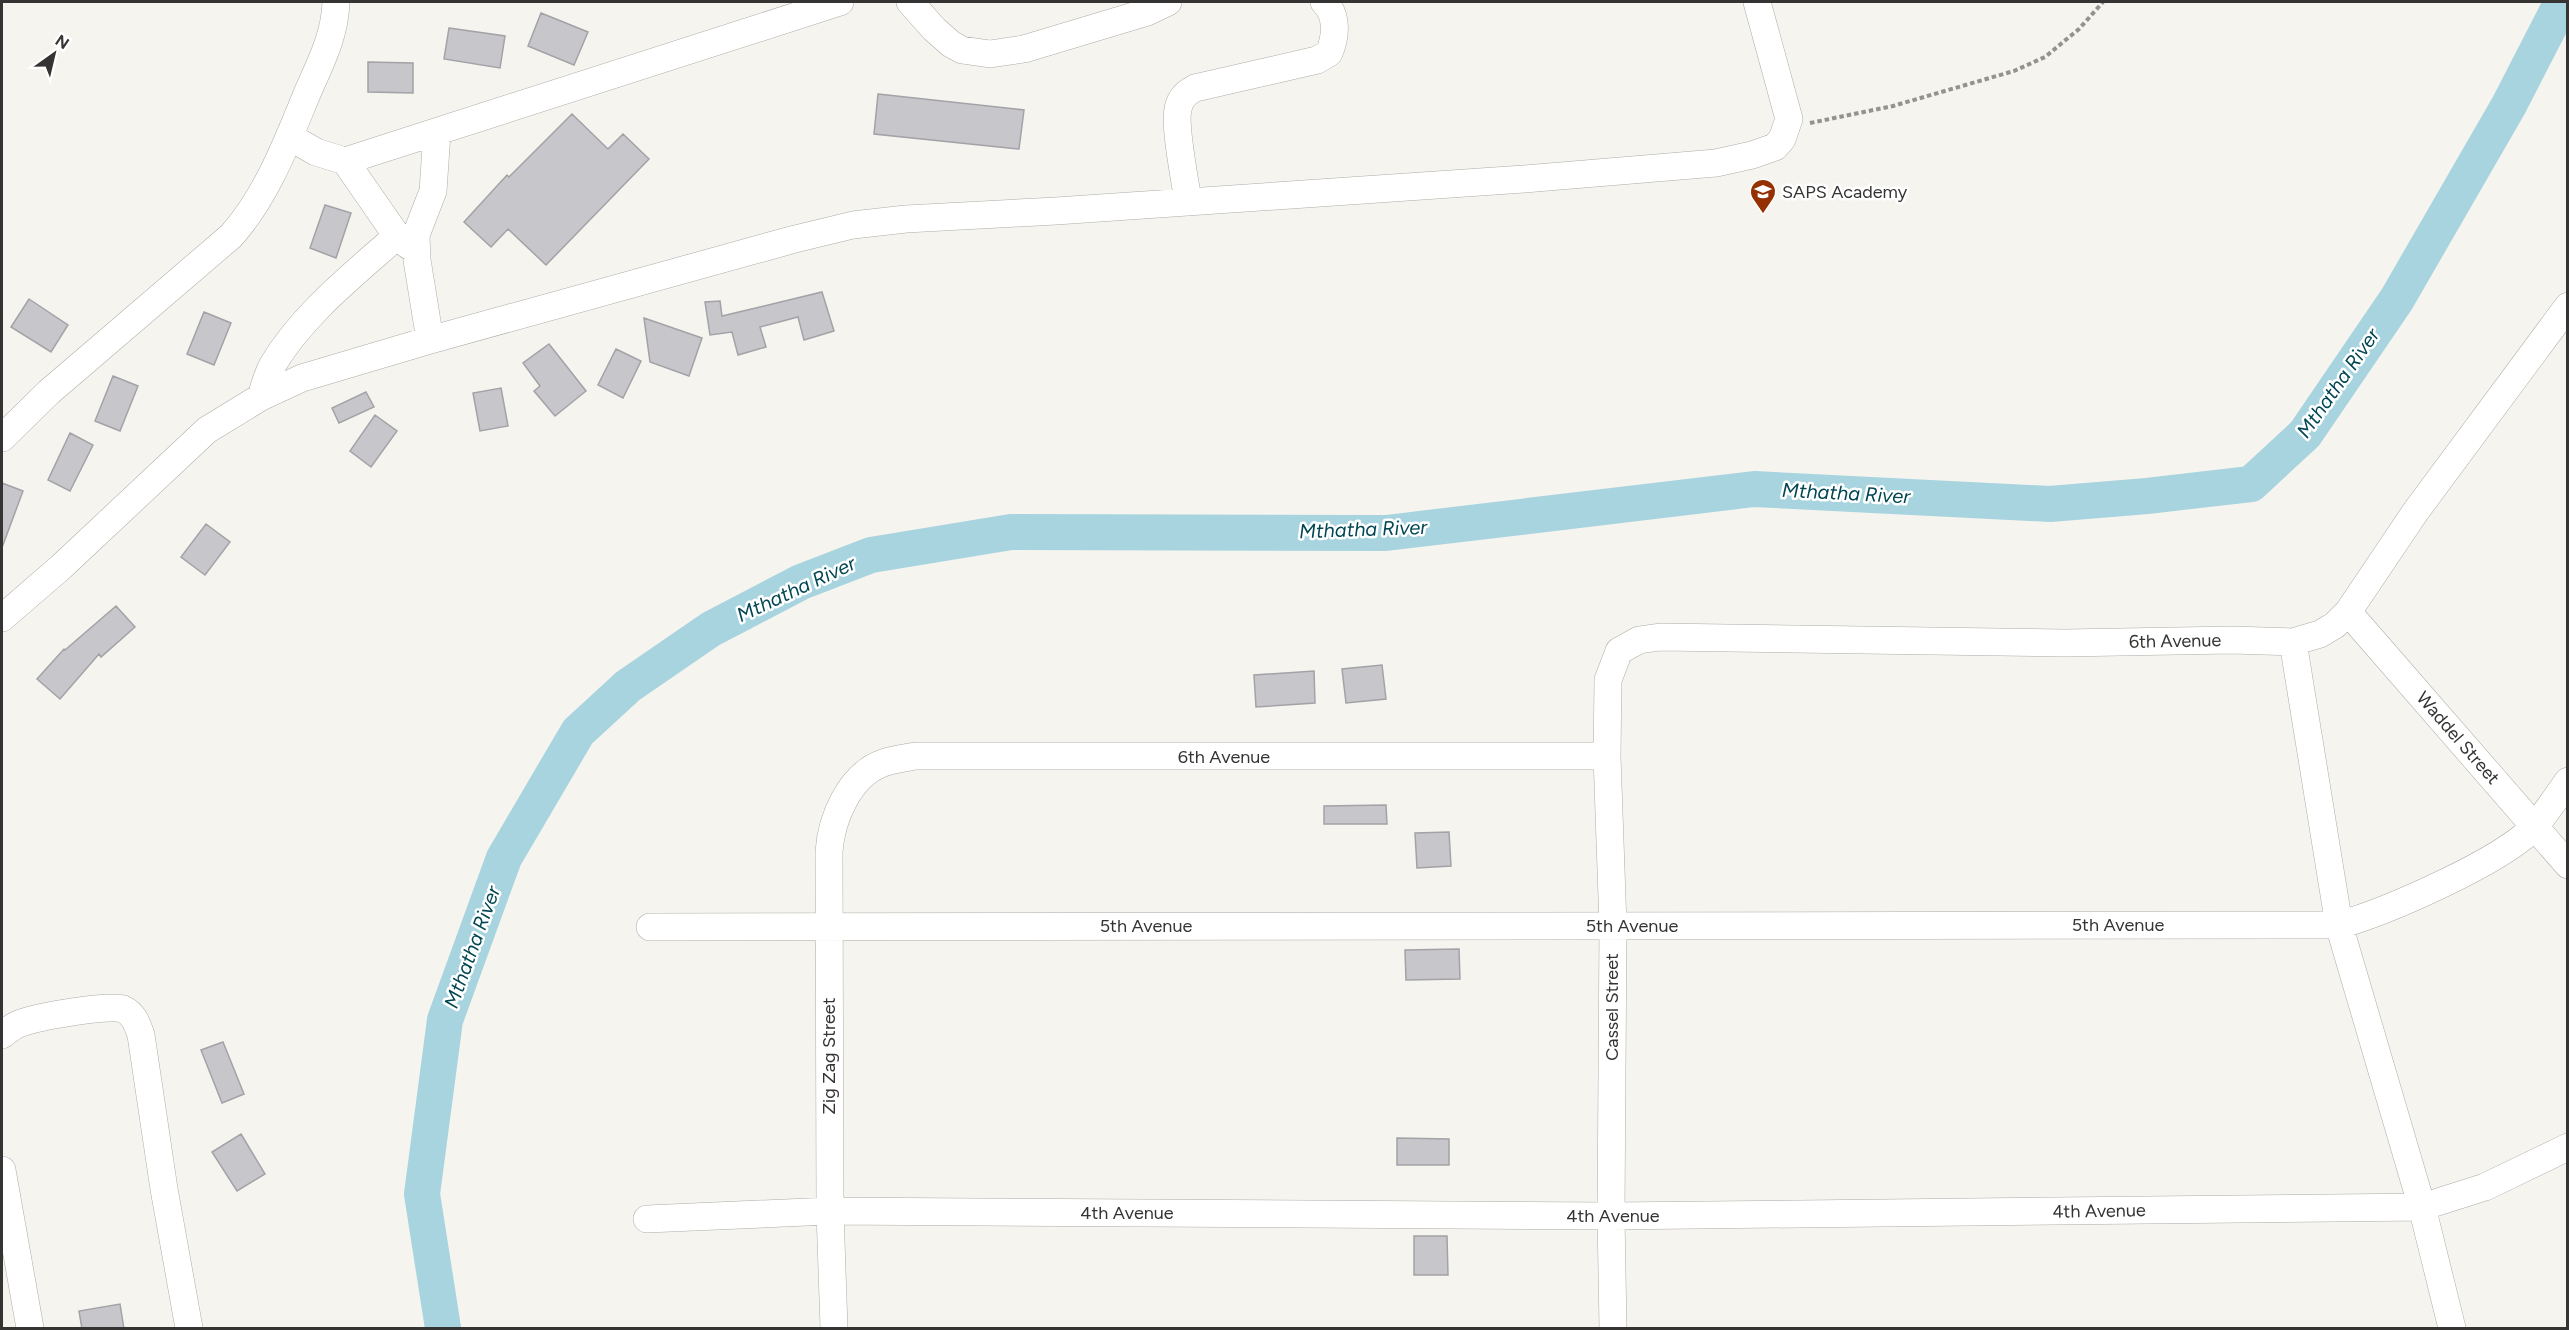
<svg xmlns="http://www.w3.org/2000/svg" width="2569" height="1330" viewBox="0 0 2569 1330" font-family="Figtree,sans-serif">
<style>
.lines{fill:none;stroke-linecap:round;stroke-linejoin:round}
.river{stroke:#a7d4df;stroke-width:36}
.building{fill:#c7c6cb;stroke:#a2a2a7;stroke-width:1.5}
.minor-casing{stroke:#aeaca7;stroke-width:28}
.path{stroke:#949290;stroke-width:4;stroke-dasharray:4.5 3;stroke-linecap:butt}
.minor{stroke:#fff;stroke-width:27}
.labels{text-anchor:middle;stroke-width:5;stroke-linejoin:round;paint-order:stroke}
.poi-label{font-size:18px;fill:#353433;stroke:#fff;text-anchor:start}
.street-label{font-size:18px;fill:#353433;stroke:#fff}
.water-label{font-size:20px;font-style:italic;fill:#014652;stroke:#fff}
</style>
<rect width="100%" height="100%" fill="#f6f4ef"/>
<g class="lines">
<path class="river" d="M443 1328 422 1194 445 1020 504 858 578 732 628 686 711 629 801 582 871 555 1011 532 1386 533 1754 489 2050 504 2147 496 2251 484 2305 434 2397 299 2509 105 2562 2"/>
</g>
<path class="building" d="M541 13 588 32 574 65 528 46Z
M449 28 505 36 500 68 444 59Z
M368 62 413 63V93L368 92Z
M878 94 1024 110 1019 149 874 134Z
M572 114 608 149 623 134 649 159 546 265 508 229 491 247 464 222 507 175 509 177Z
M325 205 351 213 336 258 310 248Z
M822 292 834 331 804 340 798 317 760 327 766 347 738 355 732 332 710 335 705 302 720 301 722 316Z
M29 299 68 325 51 352 11 327Z
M204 312 231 323 214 365 187 354Z
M644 318 702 338 689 376 650 362Z
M549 344 586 391 555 416 534 391 540 386 523 363Z
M616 349 641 361 623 398 598 385Z
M113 376 138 386 120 431 95 421Z
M501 388 508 426 480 431 473 393Z
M366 392 374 407 339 423 332 408Z
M375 415 397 431 371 467 350 451Z
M70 433 93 445 70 491 48 480Z
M2 483 23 491 3 545 2 544Z
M206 524 230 542 205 575 181 557Z
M116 606 135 627 101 657 99 654 60 699 37 679 64 649 65 650Z
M1382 665 1386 699 1346 703 1342 669Z
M1314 671 1315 703 1256 707 1254 675Z
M1386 805 1387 824H1324V806Z
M1449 832 1451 866 1417 868 1415 833Z
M1459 949 1460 979 1406 980 1405 950Z
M223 1042 244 1094 222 1103 201 1050Z
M241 1134 265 1174 237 1191 212 1152Z
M1397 1138 1449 1139V1165H1397Z
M1414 1236H1447L1448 1275H1414Z
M120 1304 124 1329H82L79 1311Z"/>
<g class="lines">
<defs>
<path id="minor" d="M910 2 934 29 951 44 962 50 990 54 1024 49 1147 12 1168 2
M290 137 316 152 345 161 840 2
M345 161 397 236 409 246
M1188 201C1185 180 1174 126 1178 109 1180 98 1186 93 1195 88L1317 60 1329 53C1336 37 1338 15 1324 2
M430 340 417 260 416 235 433 191 437 133
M261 397C264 387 267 376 272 366 302 315 353 275 397 236
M2 438 49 392 231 236C268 195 288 139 309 89 322 60 335 34 336 2
M2348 612 2568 865
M2 618 61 567 207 430 261 397 302 378 430 340 795 239 853 225 906 219 1056 211 1524 179 1716 163 1752 155 1775 147 1782 139 1789 119 1757 2
M2293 642 2339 925 2422 1207 2452 1328
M650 927 2339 925C2386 912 2503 861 2535 826 2547 812 2557 796 2568 781
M2 1035C7 1031 14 1025 21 1023 37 1017 109 1004 123 1009 134 1014 137 1024 141 1035L164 1189 189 1328
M2 1170 30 1328
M647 1219 830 1211 1611 1216 2422 1207 2485 1187 2568 1147
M834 1328 830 1211 829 852C831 820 849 775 883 763 894 759 905 758 916 756H1607
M1613 1328 1611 1216 1613 926 1607 756 1608 680 1619 651 1639 640 1660 637 2065 643 2232 640 2293 642 2320 634 2335 625 2348 612 2416 511 2568 306"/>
</defs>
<use href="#minor" class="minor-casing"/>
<path class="path" d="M1810 123 1893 106 2014 71 2045 57 2079 29 2103 2"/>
<use href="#minor" class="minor"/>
</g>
<defs>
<symbol id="university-pin" viewBox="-11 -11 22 30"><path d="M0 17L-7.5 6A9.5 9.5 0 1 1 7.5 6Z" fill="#953100" stroke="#fff"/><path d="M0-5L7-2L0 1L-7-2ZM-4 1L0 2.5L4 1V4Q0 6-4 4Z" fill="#fff"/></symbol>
</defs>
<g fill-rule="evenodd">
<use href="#university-pin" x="1748" y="177" width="30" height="40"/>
</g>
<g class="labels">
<g class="poi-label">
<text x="1782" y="198">SAPS Academy</text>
</g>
<g class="street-label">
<text transform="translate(2175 641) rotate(-1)" y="6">6th Avenue</text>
<text transform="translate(2458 738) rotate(49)" y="6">Waddel Street</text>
<text x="1224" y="763">6th Avenue</text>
<text x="2118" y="931">5th Avenue</text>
<text x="1146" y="932">5th Avenue</text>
<text x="1632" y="932">5th Avenue</text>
<text transform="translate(1612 1007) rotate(-90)" y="6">Cassel Street</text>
<text transform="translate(829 1056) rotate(-90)" y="6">Zig Zag Street</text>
<text transform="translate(2099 1211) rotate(-1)" y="6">4th Avenue</text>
<text x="1127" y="1219">4th Avenue</text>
<text x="1613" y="1222">4th Avenue</text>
</g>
<g class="water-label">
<text transform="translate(2338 383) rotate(-55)" y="7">Mthatha River</text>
<text transform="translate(1846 493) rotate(3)" y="7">Mthatha River</text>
<text transform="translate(1363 529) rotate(-2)" y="7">Mthatha River</text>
<text transform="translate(796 589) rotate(-25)" y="7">Mthatha River</text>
<text transform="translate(472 947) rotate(-70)" y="7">Mthatha River</text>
</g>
</g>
<rect width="2569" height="1330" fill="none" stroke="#353433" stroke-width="6"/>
<g transform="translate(54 54) rotate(34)" stroke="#ffffff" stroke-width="4.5" paint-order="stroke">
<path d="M0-4.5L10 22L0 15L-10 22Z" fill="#353433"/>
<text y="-9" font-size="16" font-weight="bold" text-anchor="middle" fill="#353433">N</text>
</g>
</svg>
